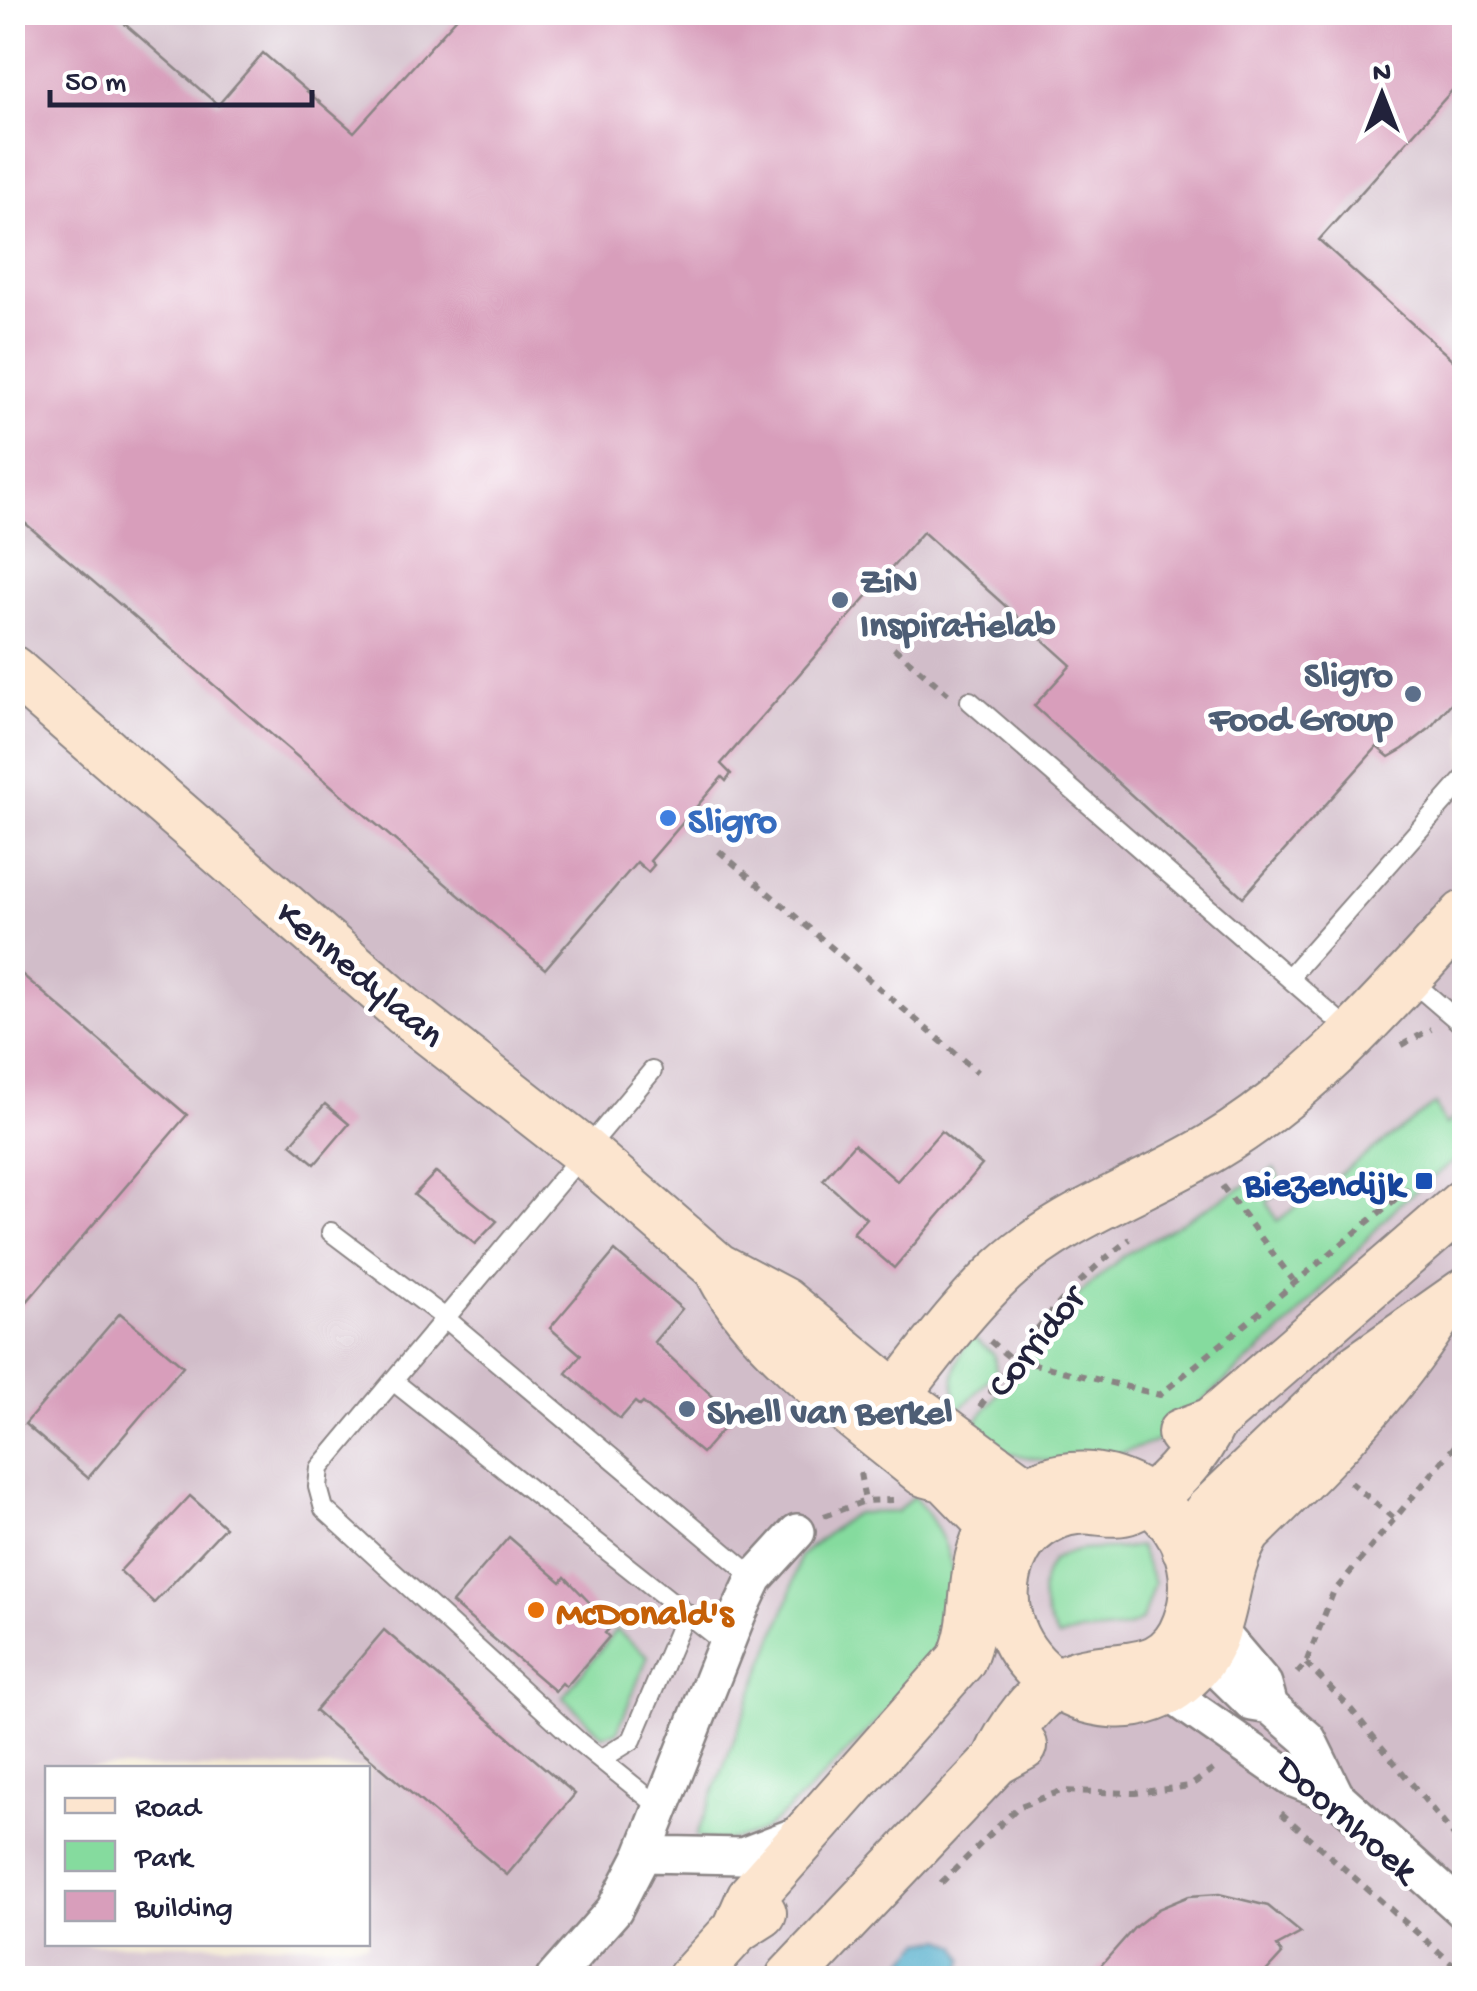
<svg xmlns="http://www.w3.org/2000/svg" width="1477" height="1991" viewBox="0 0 1477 1991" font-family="'Gochi Hand',sans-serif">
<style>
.industrial{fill:#d1bdc9;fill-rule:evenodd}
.green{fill:#85db9e;stroke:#547e6c;stroke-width:2.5}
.water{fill:#49a9c8;stroke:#366682;stroke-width:2.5}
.building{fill:#d89ebb}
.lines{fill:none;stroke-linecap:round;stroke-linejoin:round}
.lane-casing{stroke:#8a8484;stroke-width:22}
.street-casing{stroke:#8a8484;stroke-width:40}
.secondary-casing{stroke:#8a8484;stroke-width:52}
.path{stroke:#8a8484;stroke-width:6;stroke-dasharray:8 8;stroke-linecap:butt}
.lane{stroke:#fff;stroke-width:18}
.street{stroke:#fff;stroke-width:35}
.secondary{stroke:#fce5cf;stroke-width:48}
.service-dot{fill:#5c6f8a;stroke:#fff;stroke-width:4}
.shop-dot{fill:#3f7fe0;stroke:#fff;stroke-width:4}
.transit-dot{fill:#1a4fb4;stroke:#fff;stroke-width:4}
.food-dot{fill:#e8710a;stroke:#fff;stroke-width:4}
.labels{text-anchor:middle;stroke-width:9;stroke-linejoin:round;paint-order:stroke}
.service-label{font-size:38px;font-weight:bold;fill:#4e5e75;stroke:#fff;text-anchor:start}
.shop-label{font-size:38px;font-weight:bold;fill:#366cbe;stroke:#fff;text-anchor:start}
.street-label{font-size:38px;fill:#22223b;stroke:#fff}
.transit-label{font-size:38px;font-weight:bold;fill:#164399;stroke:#fff;text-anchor:end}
.food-label{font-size:38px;font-weight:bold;fill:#c56008;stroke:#fff;text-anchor:start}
</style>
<rect width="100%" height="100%" fill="#fff"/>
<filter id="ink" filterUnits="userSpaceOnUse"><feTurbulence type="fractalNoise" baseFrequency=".01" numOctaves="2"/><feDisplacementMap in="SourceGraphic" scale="20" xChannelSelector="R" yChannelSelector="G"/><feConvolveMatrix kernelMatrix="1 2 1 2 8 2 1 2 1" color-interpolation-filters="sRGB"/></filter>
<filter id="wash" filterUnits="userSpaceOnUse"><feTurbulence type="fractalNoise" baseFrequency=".0048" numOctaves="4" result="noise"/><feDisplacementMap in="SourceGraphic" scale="40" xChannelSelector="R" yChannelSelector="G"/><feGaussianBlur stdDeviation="2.25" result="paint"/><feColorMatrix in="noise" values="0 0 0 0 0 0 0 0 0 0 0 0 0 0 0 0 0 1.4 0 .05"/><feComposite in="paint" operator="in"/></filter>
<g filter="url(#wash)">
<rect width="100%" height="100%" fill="#f2e7cd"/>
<path class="industrial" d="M12 13H1464V1978H13ZM48 1768H368V1944H48Z"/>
<path class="green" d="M1435 1104 1445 1126 1464 1109V1153L1398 1205 1288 1326 1156 1442 1105 1458 1054 1462 1000 1452 969 1431 1061 1310 1123 1256 1274 1169 1285 1187 1267 1202 1277 1221Z
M971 1336 994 1354 996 1371 957 1413C952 1380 952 1363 971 1336Z
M913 1496C950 1535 963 1584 949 1637 943 1657 785 1819 763 1830 743 1840 717 1844 696 1837L789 1599 800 1556 847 1518 856 1513 897 1512Z
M1139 1546 1154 1583 1142 1620C1116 1637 1087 1627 1058 1638 1042 1613 1034 1586 1053 1560 1079 1543 1109 1553 1139 1546Z
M616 1630 648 1656 617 1732 602 1735 563 1697Z"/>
<path class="water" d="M943 1939 958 1946 964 1960 958 1978H889L922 1942Z"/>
<g id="blocks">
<path class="building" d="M12 12H111L218 105 263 53 354 132 462 12H1464V77L1319 240 1464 370V688L1429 729 1403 749 1389 757 1377 747 1243 897 1034 706 1071 665 923 532 721 764 731 774 726 781 722 777 650 861 654 865 648 872 637 862 545 969 12 512Z
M12 966 187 1115 12 1319Z
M325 1104 349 1124 315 1164 291 1144Z
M941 1131 982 1165 894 1268 853 1233 866 1218 823 1180 854 1144 897 1181Z
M436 1172 497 1221 475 1244 414 1195Z
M615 1251 682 1309 654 1342 734 1416 702 1453 643 1403 640 1406 635 1402 620 1419 566 1373 581 1355 550 1328Z
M120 1313 183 1366 88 1478 25 1424Z
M190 1496 225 1527 154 1603 120 1571Z
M509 1537 561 1582 565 1577 612 1626 605 1633 609 1637 566 1687 562 1683 555 1691 452 1603Z
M384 1630 575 1794 507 1875 315 1711Z
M1219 1894 1268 1906 1301 1933 1277 1946 1282 1954 1260 1978H1105L1096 1971 1135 1927 1158 1909 1189 1896Z"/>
</g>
</g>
<g filter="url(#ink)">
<use href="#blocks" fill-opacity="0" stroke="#8a8484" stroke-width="2.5"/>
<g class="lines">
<defs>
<path id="lane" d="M970 701 1351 1032
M1289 977 1464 779
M1408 978 1464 1026
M652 1071 320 1468 318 1487 324 1509 579 1742 661 1808
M331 1232 445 1318 755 1578
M393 1381 725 1644
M603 1758 632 1740 685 1615"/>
<path id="street" d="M1219 1631 1264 1684 1270 1706
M1204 1656 1252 1703 1270 1706 1308 1739 1336 1796
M1166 1691 1291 1778 1336 1796 1464 1911
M643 1854 742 1856 805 1832
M554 1978 614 1910 643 1854 738 1614 755 1578 797 1532"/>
<path id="secondary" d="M12 670 404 1011 583 1151 717 1267 783 1302 897 1396 1027 1491
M721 1274C758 1346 860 1420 924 1472L946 1478 1012 1546
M1212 1422C1198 1454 1164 1495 1130 1509 1118 1514 1105 1511 1092 1510 1063 1507 1030 1523 1016 1550 965 1647 1097 1750 1181 1681 1233 1638 1215 1584 1247 1532 1316 1465 1385 1397 1437 1316
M870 1428C914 1376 953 1317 1003 1270 1064 1214 1143 1189 1213 1147 1313 1087 1387 1000 1464 915
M1182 1433 1212 1422 1464 1203
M1186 1548 1208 1512 1359 1367 1464 1293
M737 1929 751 1897 961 1660C982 1614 965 1564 996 1522 1070 1419 1229 1508 1187 1623 1166 1682 1112 1660 1070 1677 1036 1690 1010 1729 996 1761
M692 1978 737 1929 762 1913
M790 1978 996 1761 1023 1746"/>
</defs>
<use href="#lane" class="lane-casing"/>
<use href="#street" class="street-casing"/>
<use href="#secondary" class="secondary-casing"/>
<path class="path" d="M894 648 948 694
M719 851 977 1072
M1402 1045 1431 1029
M1222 1186 1293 1280
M990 1341 1010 1358 1160 1395 1422 1177 1424 1181
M980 1407C1023 1343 1067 1286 1130 1239
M860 1473 865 1501
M1350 1482 1393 1518
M824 1516 865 1501 893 1500
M1306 1663 1350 1708 1464 1848
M1297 1673 1306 1663 1333 1593 1464 1435
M1281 1813 1464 1974
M941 1883 1018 1807 1061 1791 1135 1793 1190 1786 1218 1766"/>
<use href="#lane" class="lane"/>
<use href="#street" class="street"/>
<use href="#secondary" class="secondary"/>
</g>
</g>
<g class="service-dot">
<circle cx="840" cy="600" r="10"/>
<circle cx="1413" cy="694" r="10"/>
<circle cx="687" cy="1409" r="10"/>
</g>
<circle class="shop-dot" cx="668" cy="818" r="10"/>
<rect class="transit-dot" x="1414" y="1171" width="20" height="20" rx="5"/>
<circle class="food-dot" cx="536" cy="1610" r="10"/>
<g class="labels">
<g class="service-label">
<text x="860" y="591">ZiN<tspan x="860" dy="44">Inspiratielab</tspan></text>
<text x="1393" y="685" text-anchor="end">Sligro<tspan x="1393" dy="44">Food Group</tspan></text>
<text x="707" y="1422">Shell van Berkel</text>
</g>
<g class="shop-label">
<text x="688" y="831">Sligro</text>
</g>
<g class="street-label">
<text transform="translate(362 972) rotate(40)" y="13">Kennedylaan</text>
<text transform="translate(1034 1340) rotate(-51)" y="13">Corridor</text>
<text transform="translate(1349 1817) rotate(41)" y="13">Doornhoek</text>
</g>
<g class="transit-label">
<text x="1404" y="1194">Biezendijk</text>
</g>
<g class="food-label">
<text x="556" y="1623">McDonald's</text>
</g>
</g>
<rect width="1477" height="1991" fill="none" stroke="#fff" stroke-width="50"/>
<rect x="45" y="1766" width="325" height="180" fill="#ffffff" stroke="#a7a7b1" stroke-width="2.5"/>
<rect x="65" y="1798" width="50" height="15" fill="#fce5cf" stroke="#a7a7b1" stroke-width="2.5"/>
<text x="135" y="1816" font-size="30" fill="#22223b">Road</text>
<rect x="65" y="1841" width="50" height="30" fill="#85db9e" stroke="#a7a7b1" stroke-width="2.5"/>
<text x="135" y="1866" font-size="30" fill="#22223b">Park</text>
<rect x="65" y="1891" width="50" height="30" fill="#d89ebb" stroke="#a7a7b1" stroke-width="2.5"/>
<text x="135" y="1916" font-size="30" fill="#22223b">Building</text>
<g transform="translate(1382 95)" stroke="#ffffff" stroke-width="8" paint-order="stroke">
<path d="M0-8L18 38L0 25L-18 38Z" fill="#22223b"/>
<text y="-15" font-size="28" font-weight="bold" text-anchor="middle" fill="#22223b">N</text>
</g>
<path d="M50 90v15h262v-15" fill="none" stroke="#22223b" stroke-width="5"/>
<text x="65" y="90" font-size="30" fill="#22223b" stroke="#ffffff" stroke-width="8" paint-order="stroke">50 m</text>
</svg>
